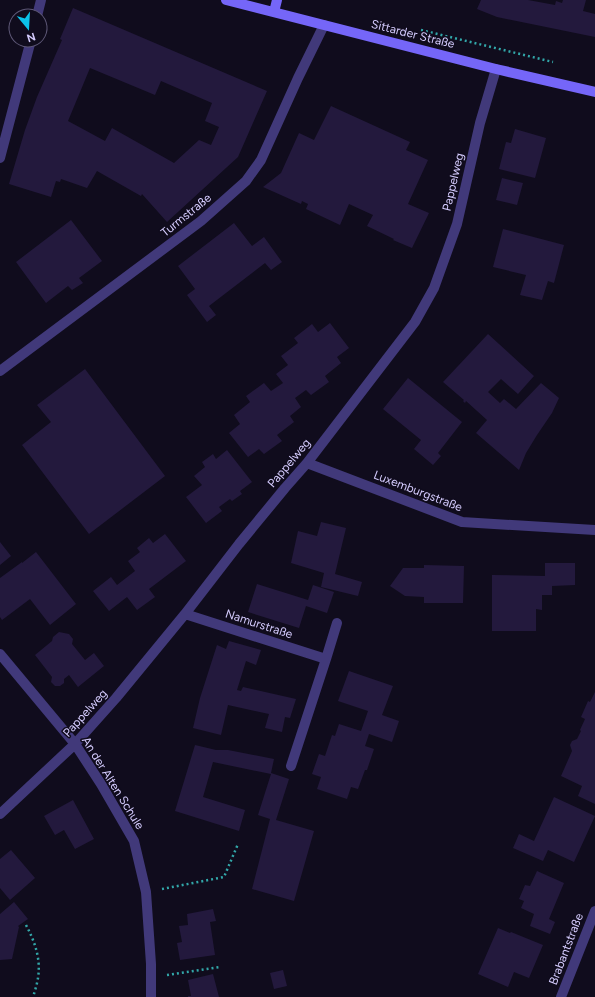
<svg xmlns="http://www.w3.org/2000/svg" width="595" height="997" viewBox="0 0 595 997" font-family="Figtree,sans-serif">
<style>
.building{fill:#23193d;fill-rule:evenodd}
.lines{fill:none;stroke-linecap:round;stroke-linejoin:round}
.path{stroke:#32a7a9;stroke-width:2.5;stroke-dasharray:2 3;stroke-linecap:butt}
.street{stroke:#41397a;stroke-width:10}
.secondary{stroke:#7566f8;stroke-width:10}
.labels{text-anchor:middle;stroke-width:3;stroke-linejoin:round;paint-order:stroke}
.street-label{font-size:12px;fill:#d4cbfd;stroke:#100c1d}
</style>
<rect width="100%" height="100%" fill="#100c1d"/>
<path class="building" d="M481 0H528L555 5 556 1 562 3 563 0H586L583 11 595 14V37L497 17 477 9Z
M73 8 267 91 238 157 167 222 142 194 141 196 97 171 87 188 61 179 60 182 56 181 51 197 9 184 25 130 37 97 62 40 60 39ZM90 68 155 95 161 81 212 103 205 121 219 127 211 145 199 140 174 163 112 128 105 141 68 121Z
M331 106 410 142 406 150 428 160 408 204 429 213 412 248 393 240 394 239 367 226 373 215 349 204 340 225 306 209 308 204 302 201 301 204 263 187 281 173 299 133 314 140Z
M515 129 546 138 535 178 499 169 506 142 511 143Z
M502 178 523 183 517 205 496 200Z
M71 220 102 261 79 278 83 283 72 290 68 286 46 303 16 262Z
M234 223 252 246 264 237 282 262 271 270 265 263 209 306 216 315 207 322 187 295 195 289 178 266Z
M503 229 564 245 554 283 548 281 542 300 520 295 526 275 493 267Z
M330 323 349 348 337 357 341 363 325 376 329 382 311 395 306 390 295 398 301 407 290 416 294 422 277 435 282 441 264 454 259 449 248 457 229 433 240 424 234 415 250 402 246 396 264 383 271 391 283 383 276 374 288 365 281 356 298 343 294 338 312 324 318 332Z
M488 334 534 376 518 394 501 379 488 392 500 403 504 399 516 409 541 383 559 398 552 413 537 435 526 453 519 470 476 433 487 420 466 401 465 403 463 401 464 400 443 382Z
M85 369 165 476 89 534 22 445 51 422 37 405Z
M408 378 462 422 438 453 441 456 433 465 414 449 421 440 383 409Z
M227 450 252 482 240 491 242 494 232 501 230 499 219 507 222 511 206 523 186 497 202 485 194 476 205 467 202 462 213 454 216 459Z
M321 522 346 528 335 574 362 582 358 596 321 587 324 573 291 563 298 531 317 536Z
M165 534 186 561 149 589 155 597 137 610 127 597 109 611 93 591 111 577 117 585 135 571 128 561 140 552 137 548 149 538 153 543Z
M0 542 11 556 0 565Z
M36 552 76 604 50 625 30 599 2 620 0 617V578L22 562V563Z
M545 563H575V585L552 586V595H542V610L536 609V631H492V575L545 576Z
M424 565 464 566 463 603H424V597L405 596 390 586 403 568H424Z
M257 584 308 600 313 585 334 592 327 613 306 606 299 628 248 612Z
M59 632 69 634 73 639 72 644 85 660 94 653 104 666 78 687 69 675 64 679V683L60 686H55L51 682 52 677 35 655 52 641 53 637Z
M229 641 261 650 256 665 246 661 237 690 241 691 243 687 296 699 290 718 285 717 282 732 265 728 269 714 228 705 221 735 193 728 200 698 217 645 226 649Z
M349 671 393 686 382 715 399 721 392 742 369 734 365 746 374 749 367 770H365L358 789 351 787 347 799 317 789 321 777 312 774 319 754 325 756 332 735 335 736 339 724 361 731 368 711 338 701Z
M595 692V804L578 796 582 786 561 776 572 751 570 745 572 741 577 739 581 731 580 730 585 719 581 717 588 701 590 702Z
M195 745 216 750H228L274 759 271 773 289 779 276 820 314 831 294 901 252 889 270 819 258 815 271 774 213 762 203 797 245 810 239 831 175 811Z
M554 797 595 816 574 862 548 850 543 861 513 848 519 834 534 841Z
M73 800 94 839 75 849 64 830 55 835 44 816Z
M11 850 35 878 10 900 0 888V859Z
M537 871 564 883 549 919 555 922 550 934 530 926 534 914 521 908 524 901 519 899 525 885 530 886Z
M14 902 28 919 18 926 19 927 12 959 0 960V914Z
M213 909 216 921 210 922 215 955 180 960 177 943 182 942 179 926 188 925 187 914Z
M498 928 510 933 511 932 543 945 529 978 514 972 508 987 478 974Z
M283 970 287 986 274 989 270 973Z
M213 974 219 997H188V996H191L188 980Z"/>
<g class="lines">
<path class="path" d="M421 30 553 62
M162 889 224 877 238 844
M26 925C35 942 41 959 38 978 37 984 35 991 33 997
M167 975 220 967"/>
<path class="street" d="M37 16 41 0
M0 158 31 40
M0 371 201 221 246 181 261 160 298 78 324 25
M307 463 462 522 595 530
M185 614 326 659 291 766
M0 654 75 744 101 784 134 841 146 892 151 964V997
M326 659 337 623
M0 814 75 744 116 698 185 614 239 544 285 488 307 463 415 322 434 288 457 224 480 123 496 69
M561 997 595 911"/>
<path class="secondary" d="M226 0 496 69 595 92
M274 12 277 0"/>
</g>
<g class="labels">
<g class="street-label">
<text transform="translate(413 34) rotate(14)" y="4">Sittarder Straße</text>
<text transform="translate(453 182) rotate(-77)" y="4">Pappelweg</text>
<text transform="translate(186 215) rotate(-39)" y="4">Turmstraße</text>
<text transform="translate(289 463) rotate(-50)" y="4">Pappelweg</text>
<text transform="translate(418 491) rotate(21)" y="4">Luxemburgstraße</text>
<text transform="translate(259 624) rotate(18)" y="4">Namurstraße</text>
<text transform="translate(85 713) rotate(-48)" y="4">Pappelweg</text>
<text transform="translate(113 783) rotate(58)" y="4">An der Alten Schule</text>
<text transform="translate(566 949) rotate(-69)" y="4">Brabantstraße</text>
</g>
</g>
<g transform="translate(28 28) rotate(162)"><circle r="19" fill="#100c1d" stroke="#5e5877"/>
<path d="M0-3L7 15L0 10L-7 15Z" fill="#0bc2e9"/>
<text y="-6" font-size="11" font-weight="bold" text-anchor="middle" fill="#d4cbfd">N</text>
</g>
</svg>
